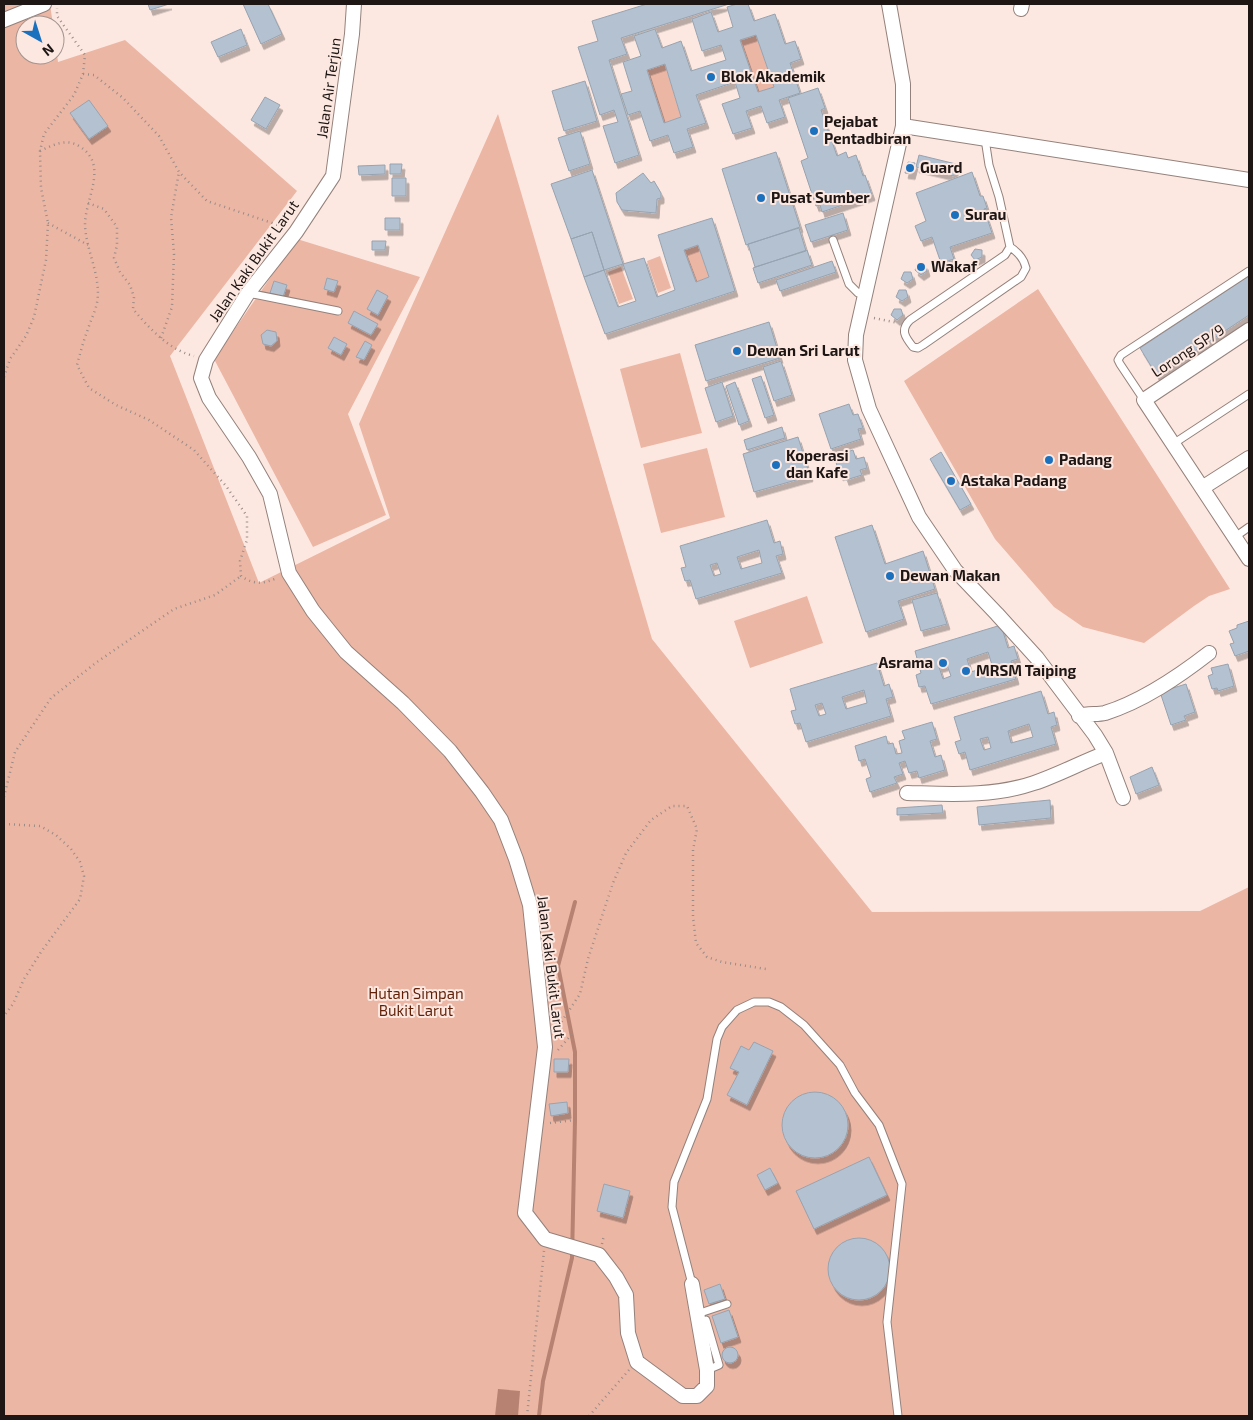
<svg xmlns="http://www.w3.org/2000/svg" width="1253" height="1420" viewBox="0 0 1253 1420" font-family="'Exo 2',sans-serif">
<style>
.green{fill:#ecb6a4}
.water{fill:#b78271}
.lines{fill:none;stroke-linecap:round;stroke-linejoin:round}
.stream{stroke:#b78271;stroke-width:4}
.building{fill:#b4c1d0;stroke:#96a3b1;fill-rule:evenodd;filter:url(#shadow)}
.service-casing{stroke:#94817b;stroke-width:9}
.minor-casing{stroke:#94817b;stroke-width:16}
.path{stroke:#9b8c87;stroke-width:2.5;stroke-dasharray:1 4;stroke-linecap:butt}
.service{stroke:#fff;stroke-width:7}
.minor{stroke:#fff;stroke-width:14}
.poi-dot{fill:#1c71bf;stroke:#fde8e1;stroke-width:2}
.labels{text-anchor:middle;stroke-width:4;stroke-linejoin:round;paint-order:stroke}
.poi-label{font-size:15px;font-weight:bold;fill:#1d1614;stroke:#fde8e1;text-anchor:start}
.street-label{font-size:15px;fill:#1d1614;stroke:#fde8e1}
.park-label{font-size:15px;fill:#601f06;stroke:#fde8e1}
</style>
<defs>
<filter id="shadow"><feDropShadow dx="3" dy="5.5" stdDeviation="0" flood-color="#0004"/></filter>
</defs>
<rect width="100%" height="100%" fill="#fde8e1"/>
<path class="green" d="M4 4H50L53 25H25V55H55V39L58 62 125 40 297 191 170 356 259 583 390 518 359 424 498 114 652 639 872 912 1200 911 1249 887V1416H4Z
M756 35 774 87 758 92 740 40Z
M665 64 681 117 664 123 647 70Z
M297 239 420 277 348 414 386 515 313 547 214 359Z
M698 245 709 277 696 282 684 250Z
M660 256 671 288 658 293 647 261Z
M621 267 633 299 619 304 608 272Z
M1038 289 1230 589 1209 596 1194 606 1144 643 1083 627 1054 607 995 539 904 381Z
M680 353 702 433 641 448 620 369Z
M707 448 725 517 661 533 643 464Z
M807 596 823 643 750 668 734 621Z"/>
<path class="water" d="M498 1389 520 1391 518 1416H495Z"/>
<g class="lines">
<path class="stream" d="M539 1416 543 1381 572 1258 575 1120V1052L558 966 575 902"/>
</g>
<path class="building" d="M148 4H169L150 10Z
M243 4H268L282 34 261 44Z
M647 4H729L621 38 627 54 609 60 639 155 615 163 603 126 618 122 614 110 600 115 578 47 598 41 592 21Z
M737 4H748L754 21 775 14 785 44 795 41 801 59 790 63 800 93 779 100 785 117 767 123 761 106 746 111 752 128 733 134 722 104 740 98 735 82 696 95 706 123 687 129 693 147 674 153 668 135 650 141 640 111 628 115 621 94 632 91 623 62 641 56 634 36 655 29 662 48 681 41 691 71 726 60 721 45 702 51 692 19 711 12 718 32 733 27 727 7ZM756 35 774 87 758 92 740 40ZM665 64 681 117 664 123 647 70Z
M241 29 247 45 218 57 211 42Z
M585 81 597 121 564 131 552 91Z
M818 88 825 108 821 110 837 156 846 152 848 158 856 155 863 176 865 175 872 195 822 212 820 205 816 206 801 161 808 158 788 98Z
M265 97 280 105 266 129 251 120Z
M89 100 108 126 89 139 70 113Z
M580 131 590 164 569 171 558 138Z
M776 152 800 227 746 245 722 169Z
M919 155 956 164 954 176 916 167Z
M908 162 915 163 912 174 905 173Z
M390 164H402L401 174H390Z
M385 165V174L359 175 358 166Z
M592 170 623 264 604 270 592 232 571 239 551 184Z
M972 172 980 196H983L987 208 984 209 992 233 950 247 954 259 941 263 932 237 921 241 915 226 926 221 916 193Z
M643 173 651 183 654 181 661 193V198L657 199 656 213 622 210 617 202 616 193Z
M392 178H406V196H392Z
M843 213 848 230 811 242 805 225Z
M385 218H400V230H385Z
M712 218 735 291 605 334 584 277 604 270 618 307 636 301 623 264 644 258 657 297 675 290 658 235ZM698 245 709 277 696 282 684 250Z
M799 228 806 251 755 267 748 244Z
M592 232 604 270 584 277 571 239Z
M372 241H386L385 250H372Z
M975 249 982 250V257L975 260 971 255Z
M807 250 812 265 758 283 753 268Z
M832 261 836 272 780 291 776 280Z
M918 264H925L927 271 921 275 915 270Z
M904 272H911L913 279 907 283 901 279Z
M1249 276V315L1157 376 1140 348Z
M327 278 338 281 334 292 324 289Z
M274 281 287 285 283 297 270 293Z
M377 290 388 296 378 315 367 309Z
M899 290H906L908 297 902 301 896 297Z
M894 309H901L903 315 897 320 891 315Z
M354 311 378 324 371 335 348 323Z
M769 322 780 358 706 381 695 345Z
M267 330 276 332 277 341 271 346 263 344 261 335Z
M334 337 347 344 341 355 328 348Z
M365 341 372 345 364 360 356 357Z
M781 361 792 395 774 401 763 367Z
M761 376 774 415 765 418 752 379Z
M722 382 733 416 716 422 705 388Z
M735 382 749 421 739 425 726 386Z
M849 404 853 415 858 414 863 428 858 429 861 439 831 449 819 414Z
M782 427 785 438 747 450 744 440Z
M798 437 810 476 754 492 743 454Z
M853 450 856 459 864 457 867 468 860 470 862 475 846 480 844 474 840 475 834 456Z
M941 452 971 504 960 510 930 459Z
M767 520 774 543 780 541 783 554 776 556 782 573 696 599 690 580 685 581 681 568 686 567 680 546ZM759 550 762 563 741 569 737 557ZM717 563 721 574 714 576 710 565Z
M872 525 885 564 923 551 935 589 898 601 904 619 866 632 835 537Z
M937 593 947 624 921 631 912 600Z
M1249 621V651L1235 656 1230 644 1234 643 1229 631 1237 628V625Z
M1001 625 1008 648 1014 646 1018 659 1011 661 1016 679 931 704 925 686 919 687 916 675 921 673 915 651ZM988 652 992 665 971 672 967 659ZM947 665 951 676 943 679 939 667Z
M877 663 884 686 889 684 893 697 886 699 891 716 806 742 800 723 795 724 791 711 796 710 790 689ZM864 690 867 703 846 709 842 697ZM822 703 826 714 819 716 815 705Z
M1228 664 1234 686 1218 691 1217 688 1212 689 1208 676 1213 674 1211 668Z
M1186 684 1195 712 1184 716 1186 720 1171 725 1160 692Z
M1041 691 1048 714 1054 712 1057 725 1051 727 1056 744 970 770 965 752 959 754 955 742 961 740 954 717ZM1029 724 1033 737 1011 743 1008 731ZM988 737 991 748 984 750 980 739Z
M932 722 937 739 930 741 935 757 941 755 945 770 919 778 917 771 909 773 905 761 899 763 903 774 894 777 897 783 870 792 866 779 871 777 865 759 859 761 855 746 886 736 888 744 893 743 896 754 902 753 899 741 905 739 902 731Z
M1152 767 1159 785 1136 794 1130 777Z
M1050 800 1051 818 979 825 977 807Z
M942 805 943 813 897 815V808Z
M754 1042 773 1051 747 1105 727 1095 739 1072 730 1068 741 1046 749 1050Z
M554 1059H569L568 1072H554Z
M782 1125a33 33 0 1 1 66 0a33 33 0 1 1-66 0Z
M567 1102 568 1113 551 1116 549 1104Z
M869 1157 887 1195 814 1229 796 1191Z
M770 1168 778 1183 765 1190 757 1175Z
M604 1184 630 1191 623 1218 597 1211Z
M828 1269a31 31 0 1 1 62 0a31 31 0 1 1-62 0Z
M720 1284 725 1299 709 1304 704 1290Z
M729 1310 738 1337 721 1343 712 1316Z
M722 1355a8 8 0 1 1 16 0a8 8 0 1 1-16 0Z"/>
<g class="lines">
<defs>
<path id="service" d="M985 139 989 165 999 197 1010 247 1005 255 910 320C900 330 905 337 913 347L918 348 923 345 1021 277 1026 268C1024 259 1018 252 1010 247
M833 240 849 284 858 293 863 292 866 290
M248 293 338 311
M1144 400 1120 364 1118 360 1121 355 1249 271
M1173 444 1249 394
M1235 537 1249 527
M692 1284 672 1207 674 1182 707 1099 717 1039 722 1027 737 1010 754 1002H769L781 1007 804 1025 840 1065 855 1093 879 1125 902 1184 887 1322 898 1416
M697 1314 727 1304
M706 1320 719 1365 707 1370"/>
<path id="minor" d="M354 4 352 34 333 176 296 232 248 293 206 360 201 378 209 398 249 457 270 494 289 573 313 611 346 652 403 703 450 751 482 792 501 820 516 859 530 905 545 1047 525 1213 545 1239 599 1255 616 1277 626 1295 628 1333 637 1362 683 1396H697L707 1386V1370L692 1284
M889 4 903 84V126L856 335 855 360 869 409 919 517 955 570 997 614 1037 658 1095 735 1106 753 1123 798
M1021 9 1022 4
M4 20 44 4
M903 126 1249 180
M1249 330 1144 400 1249 559
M1202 488 1249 458
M1079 716C1088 713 1097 715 1105 713 1143 701 1178 677 1209 653
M907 793C950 794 993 797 1034 783 1058 775 1082 762 1106 753"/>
</defs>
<use href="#service" class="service-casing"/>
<use href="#minor" class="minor-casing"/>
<path class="path" d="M83 74 94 75 123 98 159 136 179 172 207 201 284 227
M40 151C53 145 66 138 79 146 109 164 86 197 85 223 85 249 102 277 97 303 95 312 90 322 87 332 83 342 80 354 77 365L89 388 116 405 149 420 194 450 226 486 247 516V540L240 561 241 576C254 585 263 584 277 578
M88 203 104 209 117 227V245L114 258 120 272 130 285 134 297 133 309C149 328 169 350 194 356
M48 223 88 245
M874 318 898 323
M161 338 172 307 174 254 171 217 179 172
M4 377 10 359 26 336 34 317 46 260 48 223 41 188 40 151 44 134 74 95 83 74 85 55 57 16V8
M4 797 15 752 51 698 97 662 174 609 215 595 241 576
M4 824 40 826 56 835 71 849 80 862 84 876 80 899 41 952 24 979 13 1004 4 1016
M556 1030 580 994 588 959 613 883 626 853 651 820 672 806H687L697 829 693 850V917L696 943 707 957 722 962 766 969
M558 1050 572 1034
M550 1123 575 1120
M602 1244 604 1235
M527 1416 544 1251
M589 1416 629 1370"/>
<use href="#service" class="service"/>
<use href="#minor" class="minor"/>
</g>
<g class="poi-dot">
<circle cx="711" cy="77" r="5"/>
<circle cx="814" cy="131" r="5"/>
<circle cx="910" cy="168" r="5"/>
<circle cx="761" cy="198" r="5"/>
<circle cx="955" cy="215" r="5"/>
<circle cx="921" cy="267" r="5"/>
<circle cx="737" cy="351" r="5"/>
<circle cx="1049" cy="460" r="5"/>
<circle cx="776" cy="465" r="5"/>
<circle cx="951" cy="481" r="5"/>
<circle cx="890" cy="576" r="5"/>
<circle cx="943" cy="663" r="5"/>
<circle cx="966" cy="671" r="5"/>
</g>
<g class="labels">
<g class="poi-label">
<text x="721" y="82">Blok Akademik</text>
<text x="824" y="127">Pejabat<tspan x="824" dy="17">Pentadbiran</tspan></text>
<text x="920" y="173">Guard</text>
<text x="771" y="203">Pusat Sumber</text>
<text x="965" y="220">Surau</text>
<text x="931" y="272">Wakaf</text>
<text x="747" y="356">Dewan Sri Larut</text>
<text x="786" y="461">Koperasi<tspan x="786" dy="17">dan Kafe</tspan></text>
<text x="1059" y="465">Padang</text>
<text x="961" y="486">Astaka Padang</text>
<text x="900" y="581">Dewan Makan</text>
<text x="933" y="668" text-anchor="end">Asrama</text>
<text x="976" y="676">MRSM Taiping</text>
</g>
<g class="street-label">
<text transform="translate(329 88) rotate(-82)" y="5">Jalan Air Terjun</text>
<text transform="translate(254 261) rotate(-55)" y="5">Jalan Kaki Bukit Larut</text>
<text transform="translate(1188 351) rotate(-33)" y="5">Lorong SP/9</text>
<text transform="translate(551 967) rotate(83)" y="5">Jalan Kaki Bukit Larut</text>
</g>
<g class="park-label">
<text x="416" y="999">Hutan Simpan<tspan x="416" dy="17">Bukit Larut</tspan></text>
</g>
</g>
<rect width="1253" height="1420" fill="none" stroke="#1d1614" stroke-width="10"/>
<g transform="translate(40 40) rotate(141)"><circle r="24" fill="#fde8e1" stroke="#a3948f"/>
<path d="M0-4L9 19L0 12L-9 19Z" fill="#1c71bf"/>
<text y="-8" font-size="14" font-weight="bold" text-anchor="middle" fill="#1d1614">N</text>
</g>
</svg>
